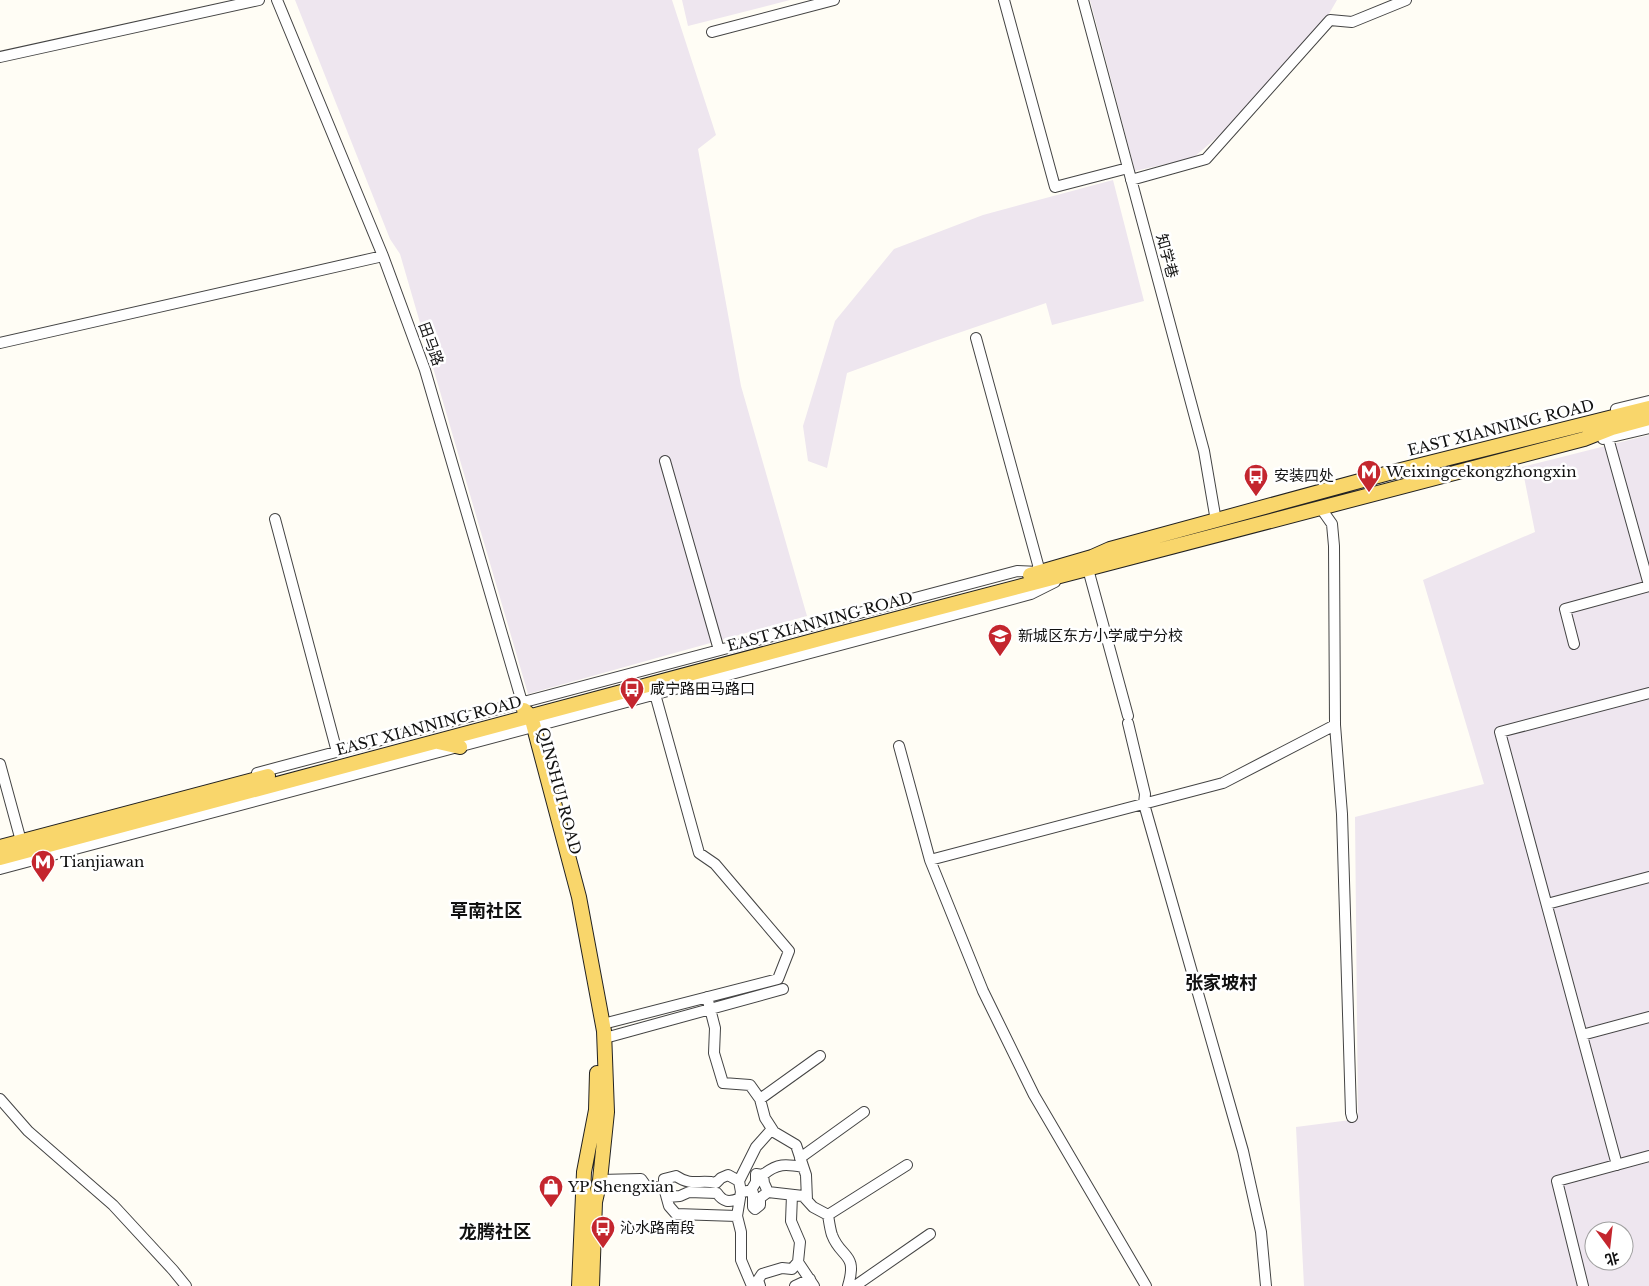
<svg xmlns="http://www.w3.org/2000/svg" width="1649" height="1286" viewBox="0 0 1649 1286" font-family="'Libre Baskerville','Noto Sans SC',serif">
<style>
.industrial{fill:#eee6ef;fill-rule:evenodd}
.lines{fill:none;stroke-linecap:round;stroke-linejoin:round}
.minor-casing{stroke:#444;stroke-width:12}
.major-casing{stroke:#222;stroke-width:16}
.minor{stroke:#fff;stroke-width:10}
.major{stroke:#f9d66b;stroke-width:14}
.labels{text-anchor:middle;stroke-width:5;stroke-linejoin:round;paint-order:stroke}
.street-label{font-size:15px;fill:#111;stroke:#fff}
.poi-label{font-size:15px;fill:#111;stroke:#fff;text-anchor:start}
.quarter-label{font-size:18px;font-weight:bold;fill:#111;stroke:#fff}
</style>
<rect width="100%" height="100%" fill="#fffdf5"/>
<path class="industrial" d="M295 0H672L716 135 698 149 741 386 807 616 528 694 400 254 390 239Z
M682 0H790L688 26Z
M1090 0H1337L1322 26 1245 113 1193 158 1135 171Z
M1113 180 1144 301 1052 325 1046 303 932 342 847 373 827 468 808 461 803 426 835 321 894 249 983 215Z
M1649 435V1286H1304L1296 1127 1358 1119 1355 817 1484 784 1423 580 1535 532 1522 467ZM1594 1231H1624V1261H1594Z"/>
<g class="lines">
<defs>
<path id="minor" d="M277 0 383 256 425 370 524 709
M1004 0 1055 187 1128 168
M1083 0 1204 451 1216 521
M712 32 834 0
M0 57 259 0
M1131 180 1206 159 1330 20 1352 22 1406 0
M0 343 383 256
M1616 409 1649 401
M1608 438 1649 585
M1603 439 1649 428
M665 461 719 650
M1320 507 1332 524 1334 546 1335 725 1342 814 1351 1113 1352 1117
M275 519 337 752
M1088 569 1128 716
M1574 644 1565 609 1649 586
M1128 723 1145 794 1144 804 1243 1151 1261 1232 1266 1286
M899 746 930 860 983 991 1034 1095 1146 1286
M0 764 21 841
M257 773 1017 571 1040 572 976 338
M930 860 1223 783 1335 725
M0 869 1031 594 1055 582
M1547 904 1649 877
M707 997 715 1028 714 1053 723 1083 750 1085 760 1099 765 1118 774 1132 796 1145 806 1175 807 1200
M603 1024 778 979 789 951 715 864 699 853 655 694
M1582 1035 1649 1017
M605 1038 783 989
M0 1099 28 1131 113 1205 173 1270 186 1286
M760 1099 820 1056
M800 1158 864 1112
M1617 1165 1500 732 1649 693
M763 1175C777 1163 786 1164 803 1167
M600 1180 641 1179 646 1186 664 1188 669 1206 676 1214 737 1216 741 1232V1260L752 1286
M739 1181 756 1147 772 1129
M664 1188V1179L676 1176C692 1187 700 1179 716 1183L721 1178 728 1175 739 1181 741 1192 740 1197
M741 1192 748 1191 753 1193V1207L755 1209 760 1205V1198L768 1192 803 1196 813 1207 828 1215C829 1221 830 1229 832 1235 841 1259 858 1252 848 1286
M750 1192 756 1182V1174L763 1175 764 1183 768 1192
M792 1195 791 1221 800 1242 798 1262
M667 1197 680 1196 689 1192 717 1193C723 1202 729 1203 740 1198L737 1216
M828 1215 907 1165
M760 1286 758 1280 762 1274 782 1268 792 1269 798 1262 814 1286
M795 1286 810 1279
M855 1286 930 1234
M1583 1286 1557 1181 1649 1156"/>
<path id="major" d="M1030 575 1092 557 1110 549 1389 473 1649 408
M524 710 531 716 579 897 604 1031 607 1112 600 1180 595 1202 592 1286
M438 742 460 747
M0 847 268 776
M0 858 831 636 1584 439 1612 428 1649 418
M579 1286 584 1172 596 1110 597 1073"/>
</defs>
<use href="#minor" class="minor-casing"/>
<use href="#major" class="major-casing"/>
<use href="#minor" class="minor"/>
<use href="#major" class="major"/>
</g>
<defs>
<symbol id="metro-pin" viewBox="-11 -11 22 30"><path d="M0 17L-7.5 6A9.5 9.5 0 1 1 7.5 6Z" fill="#c4262e" stroke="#fff"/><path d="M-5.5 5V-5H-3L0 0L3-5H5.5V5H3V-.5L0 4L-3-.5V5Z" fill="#fff"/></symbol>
<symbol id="bus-pin" viewBox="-11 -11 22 30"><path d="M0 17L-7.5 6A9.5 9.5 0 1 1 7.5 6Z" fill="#c4262e" stroke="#fff"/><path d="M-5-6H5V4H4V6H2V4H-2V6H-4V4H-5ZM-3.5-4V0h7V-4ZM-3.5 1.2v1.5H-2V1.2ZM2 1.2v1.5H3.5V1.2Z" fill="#fff"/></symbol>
<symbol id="school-pin" viewBox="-11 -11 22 30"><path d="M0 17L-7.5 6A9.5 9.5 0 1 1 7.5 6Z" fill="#c4262e" stroke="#fff"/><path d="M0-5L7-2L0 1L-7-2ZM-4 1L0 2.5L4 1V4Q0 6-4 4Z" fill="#fff"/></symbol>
<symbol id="shop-pin" viewBox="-11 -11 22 30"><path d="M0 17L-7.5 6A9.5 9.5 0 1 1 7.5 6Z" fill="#c4262e" stroke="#fff"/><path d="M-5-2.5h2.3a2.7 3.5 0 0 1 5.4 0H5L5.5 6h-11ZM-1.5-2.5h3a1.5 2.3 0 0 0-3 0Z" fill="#fff"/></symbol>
</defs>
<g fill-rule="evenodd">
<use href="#metro-pin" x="1355" y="458" width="28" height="38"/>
<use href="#bus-pin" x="1242" y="462" width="28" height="38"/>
<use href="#school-pin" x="986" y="622" width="28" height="38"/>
<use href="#bus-pin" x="618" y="675" width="28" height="38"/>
<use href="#metro-pin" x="29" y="848" width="28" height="38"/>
<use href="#shop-pin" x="537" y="1173" width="28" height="38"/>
<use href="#bus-pin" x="589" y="1214" width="28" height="38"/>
</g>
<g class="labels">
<g class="street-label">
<text transform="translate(1167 256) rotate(75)" y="5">知学巷</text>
<text transform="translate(431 344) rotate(70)" y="5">田马路</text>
<text transform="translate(1501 428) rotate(-14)" y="5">EAST XIANNING ROAD</text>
<text transform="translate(820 622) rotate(-15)" y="5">EAST XIANNING ROAD</text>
<text transform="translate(429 726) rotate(-15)" y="5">EAST XIANNING ROAD</text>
<text transform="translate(559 791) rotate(75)" y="5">QINSHUI ROAD</text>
</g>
<g class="poi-label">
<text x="1386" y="477">Weixingcekongzhongxin</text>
<text x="1274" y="481">安装四处</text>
<text x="1018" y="641">新城区东方小学咸宁分校</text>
<text x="650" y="694">咸宁路田马路口</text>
<text x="60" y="867">Tianjiawan</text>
<text x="568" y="1192">YP Shengxian</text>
<text x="620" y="1233">沁水路南段</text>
</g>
<g class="quarter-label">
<text x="486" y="917">草南社区</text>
<text x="1221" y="989">张家坡村</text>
<text x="495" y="1238">龙腾社区</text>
</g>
</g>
<g transform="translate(1609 1246) rotate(165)"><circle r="24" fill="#ffffff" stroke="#a0a0a0"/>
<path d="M0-4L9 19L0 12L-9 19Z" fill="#c4262e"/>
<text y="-8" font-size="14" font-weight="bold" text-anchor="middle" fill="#111111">北</text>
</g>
</svg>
